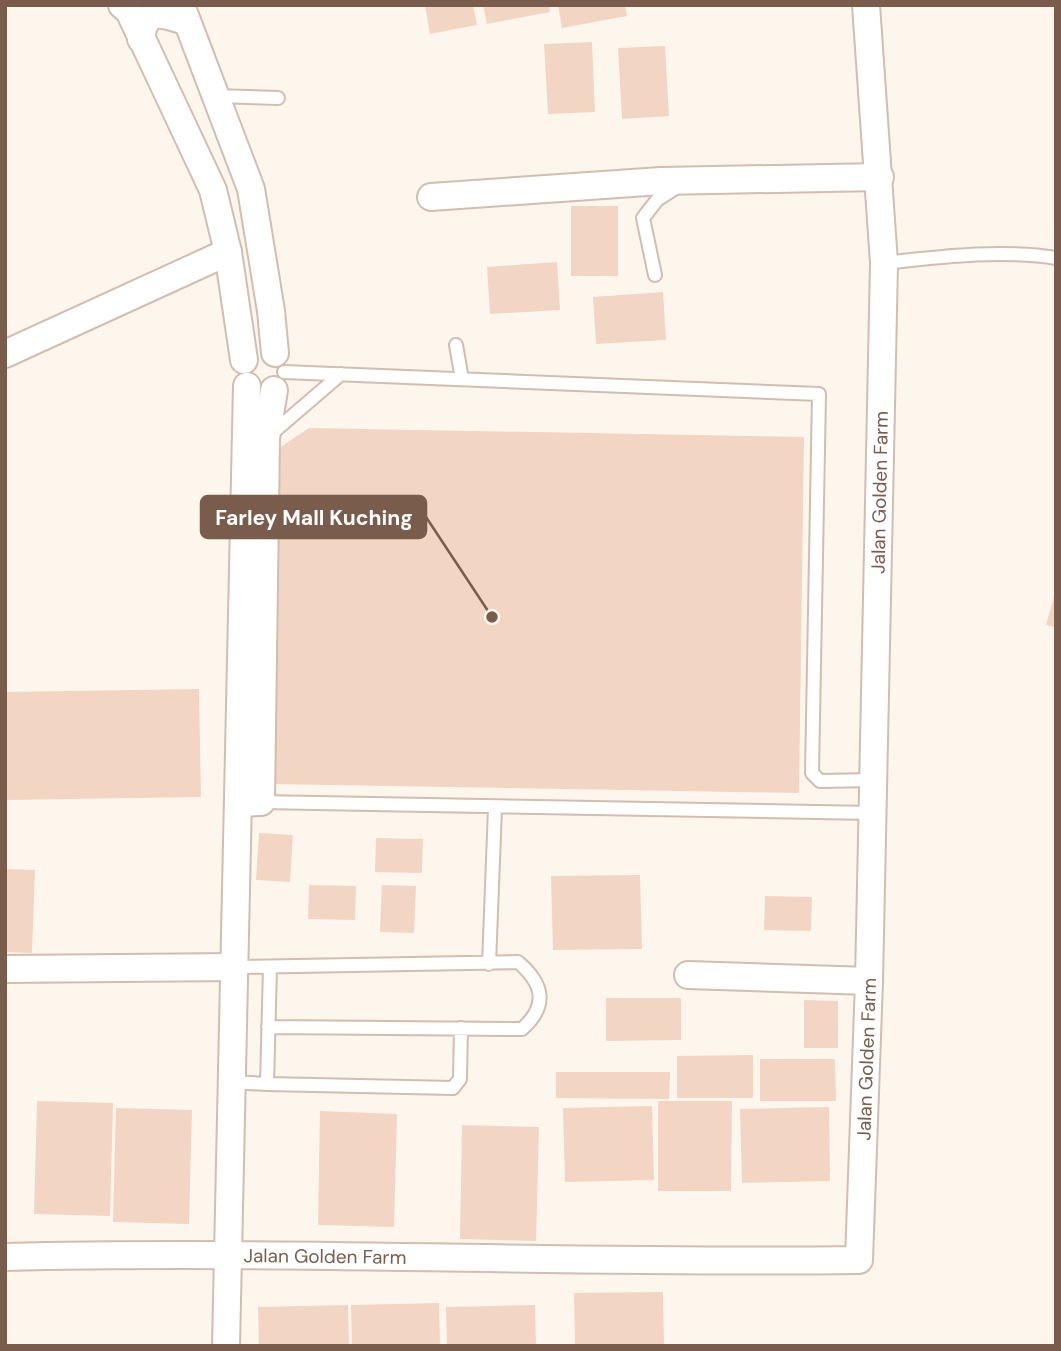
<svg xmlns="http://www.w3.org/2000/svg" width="1061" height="1351" viewBox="0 0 1061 1351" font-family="'DM Sans',sans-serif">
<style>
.building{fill:#f3d5c3}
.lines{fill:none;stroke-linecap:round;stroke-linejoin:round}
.lane-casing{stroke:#d1beb0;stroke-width:16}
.street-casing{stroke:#d1beb0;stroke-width:30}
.lane{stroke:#fff;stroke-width:12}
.street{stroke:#fff;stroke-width:26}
.labels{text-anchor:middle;stroke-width:5;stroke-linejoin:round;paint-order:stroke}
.street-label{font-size:19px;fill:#7a5c4d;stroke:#fffaf3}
.leader{fill:none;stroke:#7a5c4d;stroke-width:2.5}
.callout-dot{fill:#7a5c4d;stroke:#fffaf3;stroke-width:2.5}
.callout{fill:#7a5c4d;stroke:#7a5c4d;stroke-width:2.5}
.callout-label{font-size:21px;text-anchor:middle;font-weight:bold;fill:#fff}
</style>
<rect width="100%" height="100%" fill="#fdf6ec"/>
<path class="building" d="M425 5H473L477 25 430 34Z
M483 5H549L550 12 487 24Z
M558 5H625L627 16 562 28Z
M592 42 595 112 548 114 544 44Z
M665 46 669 116 622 119 618 48Z
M571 206H618V276H571Z
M557 262 560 310 490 314 487 267Z
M663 292 666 340 596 344 593 297Z
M309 428 804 437 799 793 272 784 276 450Z
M1055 593H1056V627L1046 625Z
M199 689 201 797 5 800V692Z
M259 833 293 835 290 882 256 880Z
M376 838 423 839 422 873 375 872Z
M5 869 35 870 32 953 5 952Z
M640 875 642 949 553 950 551 876Z
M309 885 356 886 355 920 308 919Z
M382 885 416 886 414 933 380 932Z
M765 896 812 897 811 931 764 930Z
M606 998H681V1040L606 1041Z
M804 1000 838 1001V1048H804Z
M753 1055V1098H677V1056Z
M760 1059H835L836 1101H760Z
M556 1072H670L669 1099 556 1098Z
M37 1101 113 1103 110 1216 34 1214Z
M658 1101H732L731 1191H658Z
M652 1106 654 1180 565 1182 563 1108Z
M829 1107 830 1181 742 1183 740 1109Z
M116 1108 192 1110 189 1224 113 1222Z
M320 1111 397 1114 394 1227 318 1225Z
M462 1125 539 1127 536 1241 460 1239Z
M663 1292 664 1346H575L574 1293Z
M439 1303 440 1346H352L351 1305Z
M348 1305 349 1346H259L258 1307Z
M535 1305 536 1346H447L446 1307Z"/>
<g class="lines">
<defs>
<path id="lane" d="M215 96 278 98
M884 263C939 257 1001 249 1056 258
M655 275 643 218 657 200 677 187
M456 345 462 379
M284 372 819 394 812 773 820 781 873 780
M270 435 341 374
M261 802 872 813
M489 964 495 808
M235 967 518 962C544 984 548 1006 522 1029L268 1027
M270 967 267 1084 453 1088 460 1079 461 1028
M232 1082 267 1084"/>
<g id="street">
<path d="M122 5 129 11 213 190 228 252 244 360"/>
<path d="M181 5 251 189 271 311 275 353"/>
<path d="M141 39C145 7 161 13 185 21"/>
<path d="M431 197 661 181 880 177"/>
<path d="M5 354 228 252"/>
<path d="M238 803 261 802 266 438 274 390"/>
<path d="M5 969 235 967"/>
<path d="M688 975 869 981"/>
<path id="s1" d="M5 1257C290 1250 574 1264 859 1260L869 981 884 263 866 5"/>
<path d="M226 1346 247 386"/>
</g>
</defs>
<use href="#lane" class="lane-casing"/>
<use href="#street" class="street-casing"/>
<use href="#lane" class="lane"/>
<use href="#street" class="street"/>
</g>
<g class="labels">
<g class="street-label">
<text dy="7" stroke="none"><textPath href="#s1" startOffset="1622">Jalan Golden Farm</textPath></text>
<text dy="7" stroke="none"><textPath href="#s1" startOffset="1055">Jalan Golden Farm</textPath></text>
<text dy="7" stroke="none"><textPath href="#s1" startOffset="320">Jalan Golden Farm</textPath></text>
</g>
</g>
<path class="leader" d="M492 617L426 517"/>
<circle class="callout-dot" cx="492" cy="617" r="7"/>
<rect class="callout" x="201" y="496" width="225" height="42" rx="7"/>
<g class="callout-label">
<text x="314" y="525">Farley Mall Kuching</text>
</g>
<rect width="1061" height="1351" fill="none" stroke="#7a5c4d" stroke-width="14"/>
</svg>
